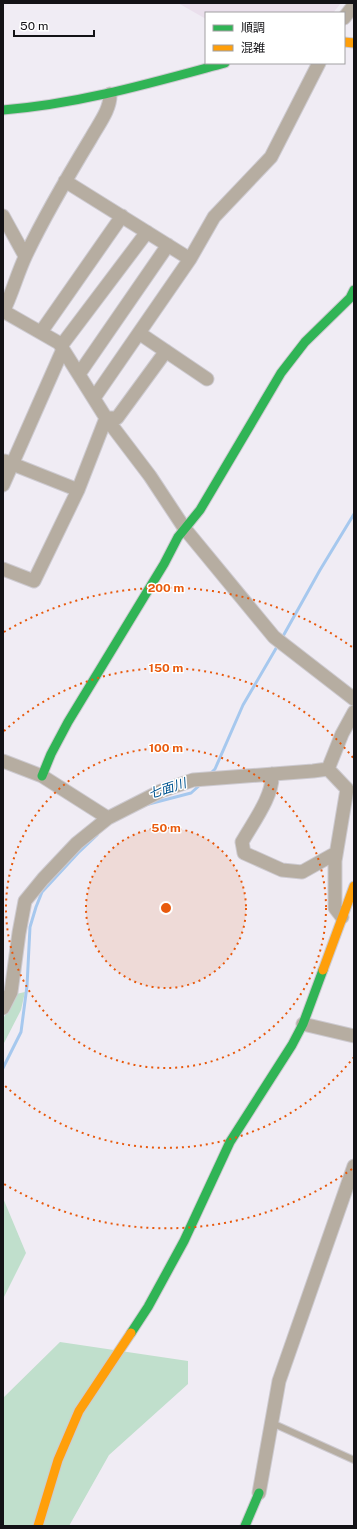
<svg xmlns="http://www.w3.org/2000/svg" width="357" height="1529" viewBox="0 0 357 1529" font-family="'Public Sans','Noto Sans JP',sans-serif">
<style>
.education{fill:#eadfec}
.green{fill:#c0dfcc}
.lines{fill:none;stroke-linecap:round;stroke-linejoin:round}
.stream{stroke:#a6c8ee;stroke-width:3}
.lane-casing{stroke:#cdcad0;stroke-width:8}
.street-casing{stroke:#cdcad0;stroke-width:15}
.fast-casing{stroke:#cdcad0;stroke-width:11}
.slow-casing{stroke:#cdcad0;stroke-width:11}
.lane{stroke:#b6ada1;stroke-width:6}
.street{stroke:#b6ada1;stroke-width:13}
.fast{stroke:#30b455;stroke-width:9}
.slow{stroke:#ff9f0a;stroke-width:9}
.ring{fill:none;stroke:#e8590c;stroke-width:2;stroke-dasharray:2 4}
.labels{text-anchor:middle;stroke-width:3;stroke-linejoin:round;paint-order:stroke}
.water-label{font-size:13px;font-style:italic;fill:#015591;stroke:#fff}
.centre{fill:#e8590c;stroke:#fff;stroke-width:2}
.ring-label{font-size:12px;text-anchor:middle;font-weight:bold;fill:#e8590c;stroke:#fff;stroke-width:3;stroke-linejoin:round;paint-order:stroke}
</style>
<rect width="100%" height="100%" fill="#f0ecf4"/>
<path class="education" d="M178 3H341L333 13H206V19Z"/>
<path class="green" d="M25 992 21 1010 3 1045V1019L16 994Z
M3 1198 26 1253 3 1299Z
M60 1342 188 1361V1384L109 1455 69 1526H3V1398Z"/>
<g class="lines">
<path class="stream" d="M282 638 320 570 354 514
M210 774 215 769 243 705 278 645
M145 805 191 793 201 784
M3 1068 21 1032 27 986 30 927 36 907 42 892 78 853 97 835"/>
<defs>
<path id="lane" d="M272 1423 354 1460"/>
<path id="street" d="M344 18 354 5
M65 181 190 259
M3 216 25 256
M3 311 59 343 106 418 150 476 185 529 274 637 354 699
M3 312C12 294 17 274 26 255 45 215 68 176 91 138 98 125 111 109 110 94
M41 332 122 216
M139 333 207 379
M61 346 147 232
M79 374 168 245
M94 398 190 259 214 217 271 157 319 63
M5 461 78 490
M3 485 63 349
M3 569 34 581 78 490 106 418H117L166 351
M3 761 42 776 108 818
M328 769 347 789 335 861V908L342 917
M272 774C274 795 252 824 242 842L244 853 282 870 302 872 336 853
M3 1008 11 992 19 933 25 901 43 879 77 843 108 818 161 791 193 780 313 771 328 769 342 734 354 712
M303 1024 354 1036
M259 1493 279 1381 354 1166"/>
<path id="fast" d="M3 110C79 104 151 83 225 63
M42 776 51 754 68 722 164 564 178 537 200 510 281 373 305 342 350 298 354 290
M131 1333 148 1307 184 1241 230 1142 292 1045 303 1024 323 970
M245 1526 259 1493"/>
<path id="slow" d="M344 42 354 43
M323 970 354 886
M38 1526 58 1460 79 1411 131 1333"/>
</defs>
<use href="#lane" class="lane-casing"/>
<use href="#street" class="street-casing"/>
<use href="#fast" class="fast-casing"/>
<use href="#slow" class="slow-casing"/>
<use href="#lane" class="lane"/>
<use href="#street" class="street"/>
<use href="#fast" class="fast"/>
<use href="#slow" class="slow"/>
</g>
<circle cx="166" cy="908" r="80" fill="#e8590c" fill-opacity=".12"/>
<g class="ring">
<circle cx="166" cy="908" r="80"/>
<circle cx="166" cy="908" r="160"/>
<path d="M354 1057A240 240 0 0 1 4 1085M4 731A240 240 0 0 1 354 759"/>
<path d="M352 1169A320 320 0 0 1 4 1184M4 632A320 320 0 0 1 352 647"/>
</g>
<g class="labels">
<g class="water-label">
<text transform="translate(167 788) rotate(-18)" y="5">七面川</text>
</g>
</g>
<circle cx="166" cy="908" r="6" class="centre"/>
<g class="ring-label">
<text x="166" y="592">200 m</text>
<text x="166" y="672">150 m</text>
<text x="166" y="752">100 m</text>
<text x="166" y="832">50 m</text>
</g>
<rect width="357" height="1529" fill="none" stroke="#131216" stroke-width="8"/>
<rect x="205" y="12" width="140" height="52" fill="#ffffff" stroke="#a1a0a2"/>
<rect x="213" y="25" width="20" height="6" fill="#30b455" stroke="#a1a0a2"/>
<text x="241" y="32" font-size="12" fill="#131216">順調</text>
<rect x="213" y="45" width="20" height="6" fill="#ff9f0a" stroke="#a1a0a2"/>
<text x="241" y="52" font-size="12" fill="#131216">混雑</text>
<path d="M14 30v6h80v-6" fill="none" stroke="#131216" stroke-width="2"/>
<text x="20" y="30" font-size="12" fill="#131216" stroke="#ffffff" stroke-width="3" paint-order="stroke">50 m</text>
</svg>
